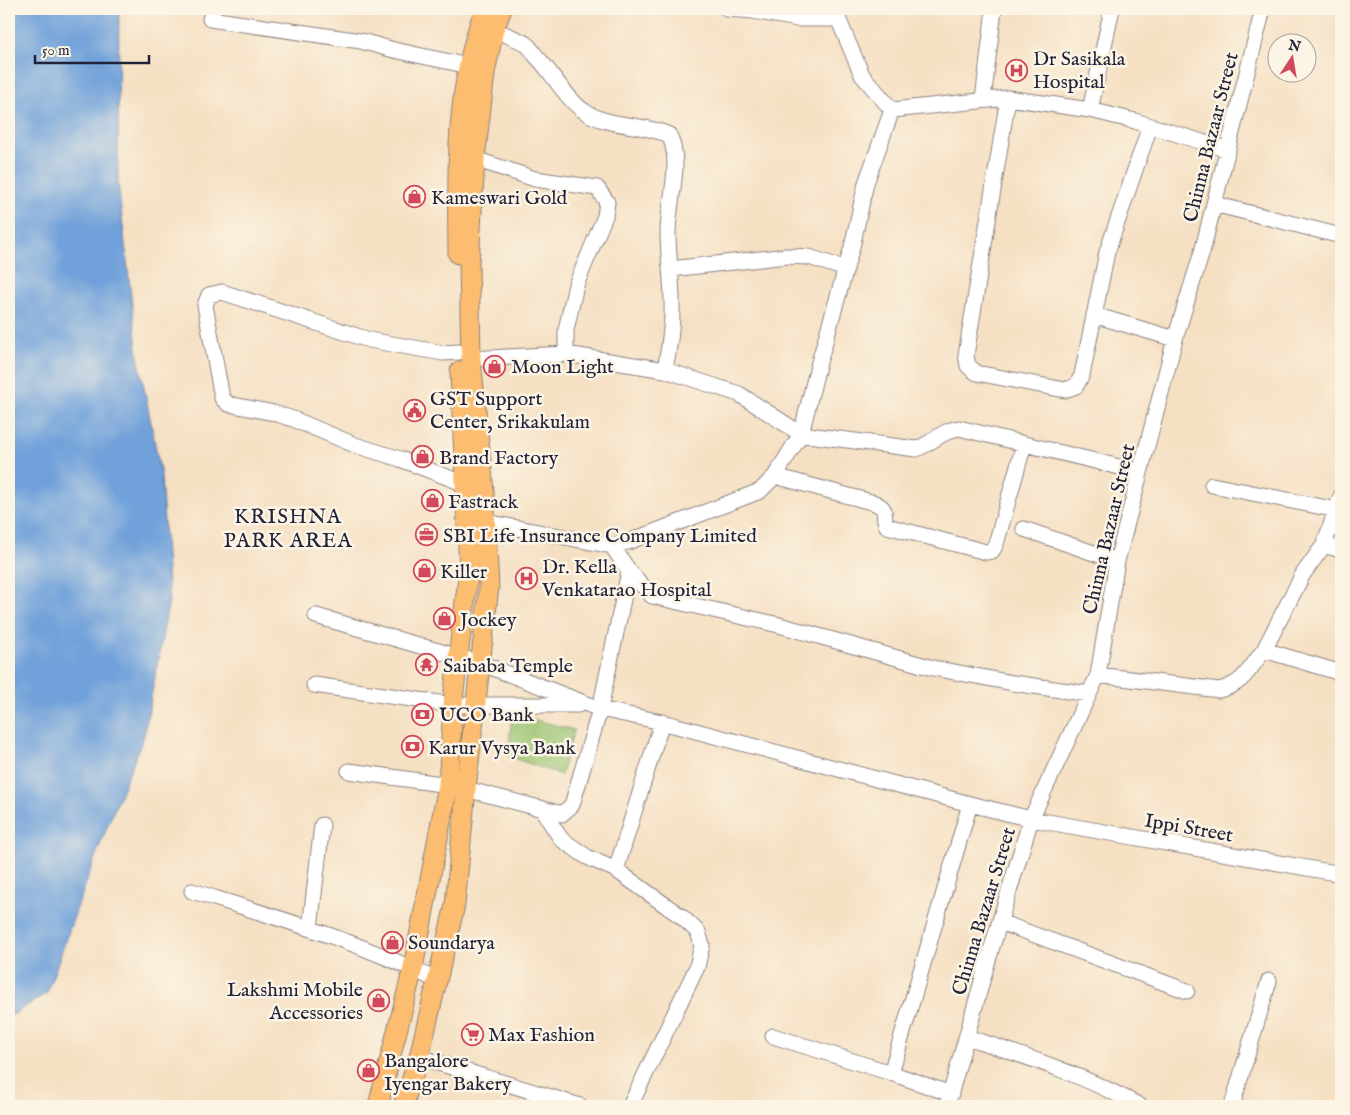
<svg xmlns="http://www.w3.org/2000/svg" width="1350" height="1115" viewBox="0 0 1350 1115" font-family="'IM FELL English',serif">
<style>
.green{fill:#98c26e;stroke:#5d7254}
.water{fill:#6fa1da;stroke:#48628a}
.lines{fill:none;stroke-linecap:round;stroke-linejoin:round}
.minor-casing{stroke:#8c817f;stroke-width:17}
.major-casing{stroke:#8c817f;stroke-width:21}
.minor{stroke:#fff;stroke-width:15}
.major{stroke:#fcbd6f;stroke-width:19}
.labels{text-anchor:middle;stroke-width:5;stroke-linejoin:round;paint-order:stroke}
.poi-label{font-size:20px;fill:#22223b;stroke:#fcf5e5;text-anchor:start}
.street-label{font-size:20px;fill:#22223b;stroke:#fcf5e5}
.neighbourhood-label{font-size:21px;letter-spacing:1px;fill:#22223b;stroke:#fcf5e5}
</style>
<rect width="100%" height="100%" fill="#fcf5e5"/>
<filter id="ink" filterUnits="userSpaceOnUse"><feTurbulence type="fractalNoise" baseFrequency=".02" numOctaves="2"/><feDisplacementMap in="SourceGraphic" scale="10" xChannelSelector="R" yChannelSelector="G"/><feConvolveMatrix kernelMatrix="1 2 1 2 8 2 1 2 1" color-interpolation-filters="sRGB"/></filter>
<filter id="wash" filterUnits="userSpaceOnUse"><feTurbulence type="fractalNoise" baseFrequency=".0096" numOctaves="4" result="noise"/><feDisplacementMap in="SourceGraphic" scale="20" xChannelSelector="R" yChannelSelector="G"/><feGaussianBlur stdDeviation="1.12" result="paint"/><feColorMatrix in="noise" values="0 0 0 0 0 0 0 0 0 0 0 0 0 0 0 0 0 1.4 0 .05"/><feComposite in="paint" operator="in"/></filter>
<g filter="url(#wash)">
<rect width="100%" height="100%" fill="#f5e0c3"/>
<path class="green" d="M512 714 574 730 561 775 508 756Z"/>
<path class="water" d="M9 9H119L118 183 138 356 161 475 169 601 144 736 97 852 47 993 9 1017Z"/>
</g>
<g filter="url(#ink)">
<g class="lines">
<defs>
<path id="minor" d="M727 9 753 11 798 19H838
M834 9 862 75 892 110 1008 98 1090 110 1135 121 1228 150
M210 19 361 41 394 50 469 66
M1008 98 966 355 968 366 977 373 1065 390 1076 386 1082 375 1107 252 1150 126
M983 100 994 9
M1090 110 1112 9
M475 159 535 179 597 188 607 202 605 216 576 285 566 330V354
M1214 204 1341 236
M671 269 787 256 809 257 846 269
M1094 315 1175 339
M459 352 443 353 369 340 222 292 209 295 205 305 222 398 228 404 274 413 293 419 355 445 400 459 465 484
M471 359 566 354 665 370C669 348 673 325 672 302 672 279 668 256 668 233 668 203 683 162 669 135 643 123 609 128 584 111 567 100 551 71 536 56 533 52 530 47 526 44 517 38 504 35 494 29
M665 370 739 394 801 434 916 449C932 444 942 430 959 428L1140 472
M775 476 875 503C890 510 881 515 887 526L986 552 992 551 996 544 1024 444
M1212 485 1337 510
M486 522 612 546 628 542 760 491 775 476 801 434 818 366 852 247 866 183 892 110
M1024 529 1117 561
M1324 545 1341 496
M612 546 629 571 652 596 779 625 933 668 1013 683 1089 694
M316 616 480 663 600 709 662 722 970 804 1031 819 1341 874
M1264 650 1303 574 1324 545 1341 550
M1098 675 1219 690C1244 684 1249 669 1264 650L1341 673
M314 685 453 705H578
M349 771 448 785
M466 789 562 814 572 805 600 709 629 571
M541 808 561 839 587 857 616 870 682 917 698 932 702 945 697 967 630 1106
M616 870 662 722
M192 891C275 917 358 941 436 980
M1000 922 1187 991
M310 928 322 825
M773 1036 891 1073 951 1094
M967 1037C1027 1057 1084 1075 1140 1106
M419 1057 580 1106
M891 1073 970 804
M947 1106 988 960 1031 819 1098 675 1117 561 1175 339 1202 252 1263 9
M1232 1106 1269 981"/>
<path id="major" d="M458 254C457 172 455 86 485 9
M378 1106 413 968 448 785 454 691 469 569 460 371
M403 1106 419 1057 455 905 466 789 489 587 484 491 471 359 469 263 475 159 485 73 494 29 502 9"/>
</defs>
<use href="#minor" class="minor-casing"/>
<use href="#major" class="major-casing"/>
<use href="#minor" class="minor"/>
<use href="#major" class="major"/>
</g>
</g>
<defs>
<symbol id="hospital-ring" viewBox="-11 -11 22 22"><circle r="9.5" fill="#fcf5e5" stroke="#d1495b" stroke-width="1.5"/><path d="M-5-5h3v3.5h4V-5h3V5h-3V1.5h-4V5h-3Z" fill="#d1495b"/></symbol>
<symbol id="shop-ring" viewBox="-11 -11 22 22"><circle r="9.5" fill="#fcf5e5" stroke="#d1495b" stroke-width="1.5"/><path d="M-5-2.5h2.3a2.7 3.5 0 0 1 5.4 0H5L5.5 6h-11ZM-1.5-2.5h3a1.5 2.3 0 0 0-3 0Z" fill="#d1495b"/></symbol>
<symbol id="civic-ring" viewBox="-11 -11 22 22"><circle r="9.5" fill="#fcf5e5" stroke="#d1495b" stroke-width="1.5"/><path d="M-.6-6.5H3V-4.5H.6V-3L4-1V1h2V6H-6V1h2V-1L-.6-3ZM-1.2 2.5V6h2.4V2.5Z" fill="#d1495b"/></symbol>
<symbol id="office-ring" viewBox="-11 -11 22 22"><circle r="9.5" fill="#fcf5e5" stroke="#d1495b" stroke-width="1.5"/><path d="M-6-3h4V-5.5h4V-3h4V5H-6ZM-1-4.5V-3h2v-1.5ZM-6 0V1H6V0Z" fill="#d1495b"/></symbol>
<symbol id="temple-ring" viewBox="-11 -11 22 22"><circle r="9.5" fill="#fcf5e5" stroke="#d1495b" stroke-width="1.5"/><path d="M0-6L5-2H3V0L6.5 2.5H4V6H1.5V3h-3V6H-4V2.5H-6.5L-3 0V-2H-5Z" fill="#d1495b"/></symbol>
<symbol id="bank-ring" viewBox="-11 -11 22 22"><circle r="9.5" fill="#fcf5e5" stroke="#d1495b" stroke-width="1.5"/><path d="M-6-4H6V4H-6ZM0-2.3a2.3 2.3 0 1 0 0 4.6a2.3 2.3 0 1 0 0-4.6Z" fill="#d1495b"/></symbol>
<symbol id="supermarket-ring" viewBox="-11 -11 22 22"><circle r="9.5" fill="#fcf5e5" stroke="#d1495b" stroke-width="1.5"/><path d="M-6-5.5h2.5l.6 2H6L4.5 2H-2.5L-4.4-4H-6ZM-1.5 3.2a1.3 1.3 0 1 0 .1 0ZM3 3.2a1.3 1.3 0 1 0 .1 0Z" fill="#d1495b"/></symbol>
</defs>
<g fill-rule="evenodd">
<use href="#hospital-ring" x="1004" y="58" width="25" height="25"/>
<use href="#shop-ring" x="402" y="184" width="25" height="25"/>
<use href="#shop-ring" x="482" y="354" width="25" height="25"/>
<use href="#civic-ring" x="402" y="398" width="25" height="25"/>
<use href="#shop-ring" x="410" y="444" width="25" height="25"/>
<use href="#shop-ring" x="420" y="488" width="25" height="25"/>
<use href="#office-ring" x="414" y="522" width="25" height="25"/>
<use href="#shop-ring" x="412" y="558" width="25" height="25"/>
<use href="#hospital-ring" x="514" y="566" width="25" height="25"/>
<use href="#shop-ring" x="432" y="606" width="25" height="25"/>
<use href="#temple-ring" x="414" y="652" width="25" height="25"/>
<use href="#bank-ring" x="410" y="702" width="25" height="25"/>
<use href="#bank-ring" x="400" y="734" width="25" height="25"/>
<use href="#shop-ring" x="380" y="930" width="25" height="25"/>
<use href="#shop-ring" x="366" y="988" width="25" height="25"/>
<use href="#supermarket-ring" x="460" y="1022" width="25" height="25"/>
<use href="#shop-ring" x="356" y="1058" width="25" height="25"/>
</g>
<g class="labels">
<g class="poi-label">
<text x="1033" y="65">Dr Sasikala<tspan x="1033" dy="23">Hospital</tspan></text>
<text x="431" y="204">Kameswari Gold</text>
<text x="511" y="373">Moon Light</text>
<text x="430" y="405">GST Support<tspan x="430" dy="23">Center, Srikakulam</tspan></text>
<text x="439" y="464">Brand Factory</text>
<text x="448" y="508">Fastrack</text>
<text x="443" y="542">SBI Life Insurance Company Limited</text>
<text x="542" y="573">Dr. Kella<tspan x="542" dy="23">Venkatarao Hospital</tspan></text>
<text x="440" y="578">Killer</text>
<text x="460" y="626">Jockey</text>
<text x="443" y="672">Saibaba Temple</text>
<text x="439" y="721">UCO Bank</text>
<text x="428" y="754">Karur Vysya Bank</text>
<text x="408" y="949">Soundarya</text>
<text x="363" y="996" text-anchor="end">Lakshmi Mobile<tspan x="363" dy="23">Accessories</tspan></text>
<text x="488" y="1041">Max Fashion</text>
<text x="384" y="1067">Bangalore<tspan x="384" dy="23">Iyengar Bakery</tspan></text>
</g>
<g class="street-label">
<text transform="translate(1210 137) rotate(-76)" y="7">Chinna Bazaar Street</text>
<text transform="translate(1108 529) rotate(-77)" y="7">Chinna Bazaar Street</text>
<text transform="translate(1189 827) rotate(10)" y="7">Ippi Street</text>
<text transform="translate(983 911) rotate(-73)" y="7">Chinna Bazaar Street</text>
</g>
<g class="neighbourhood-label">
<text x="288" y="523">KRISHNA<tspan x="288" dy="24">PARK AREA</tspan></text>
</g>
</g>
<rect width="1350" height="1115" fill="none" stroke="#fcf5e5" stroke-width="30"/>
<g transform="translate(1292 58) rotate(12)"><circle r="24" fill="#fcf5e5" stroke="#a5a1a1"/>
<path d="M0-4L9 19L0 12L-9 19Z" fill="#d1495b"/>
<text y="-8" font-size="14" font-weight="bold" text-anchor="middle" fill="#22223b">N</text>
</g>
<path d="M35 55v8h114v-8" fill="none" stroke="#22223b" stroke-width="2.5"/>
<text x="42" y="55" font-size="15" fill="#22223b" stroke="#fcf5e5" stroke-width="4" paint-order="stroke">50 m</text>
</svg>
